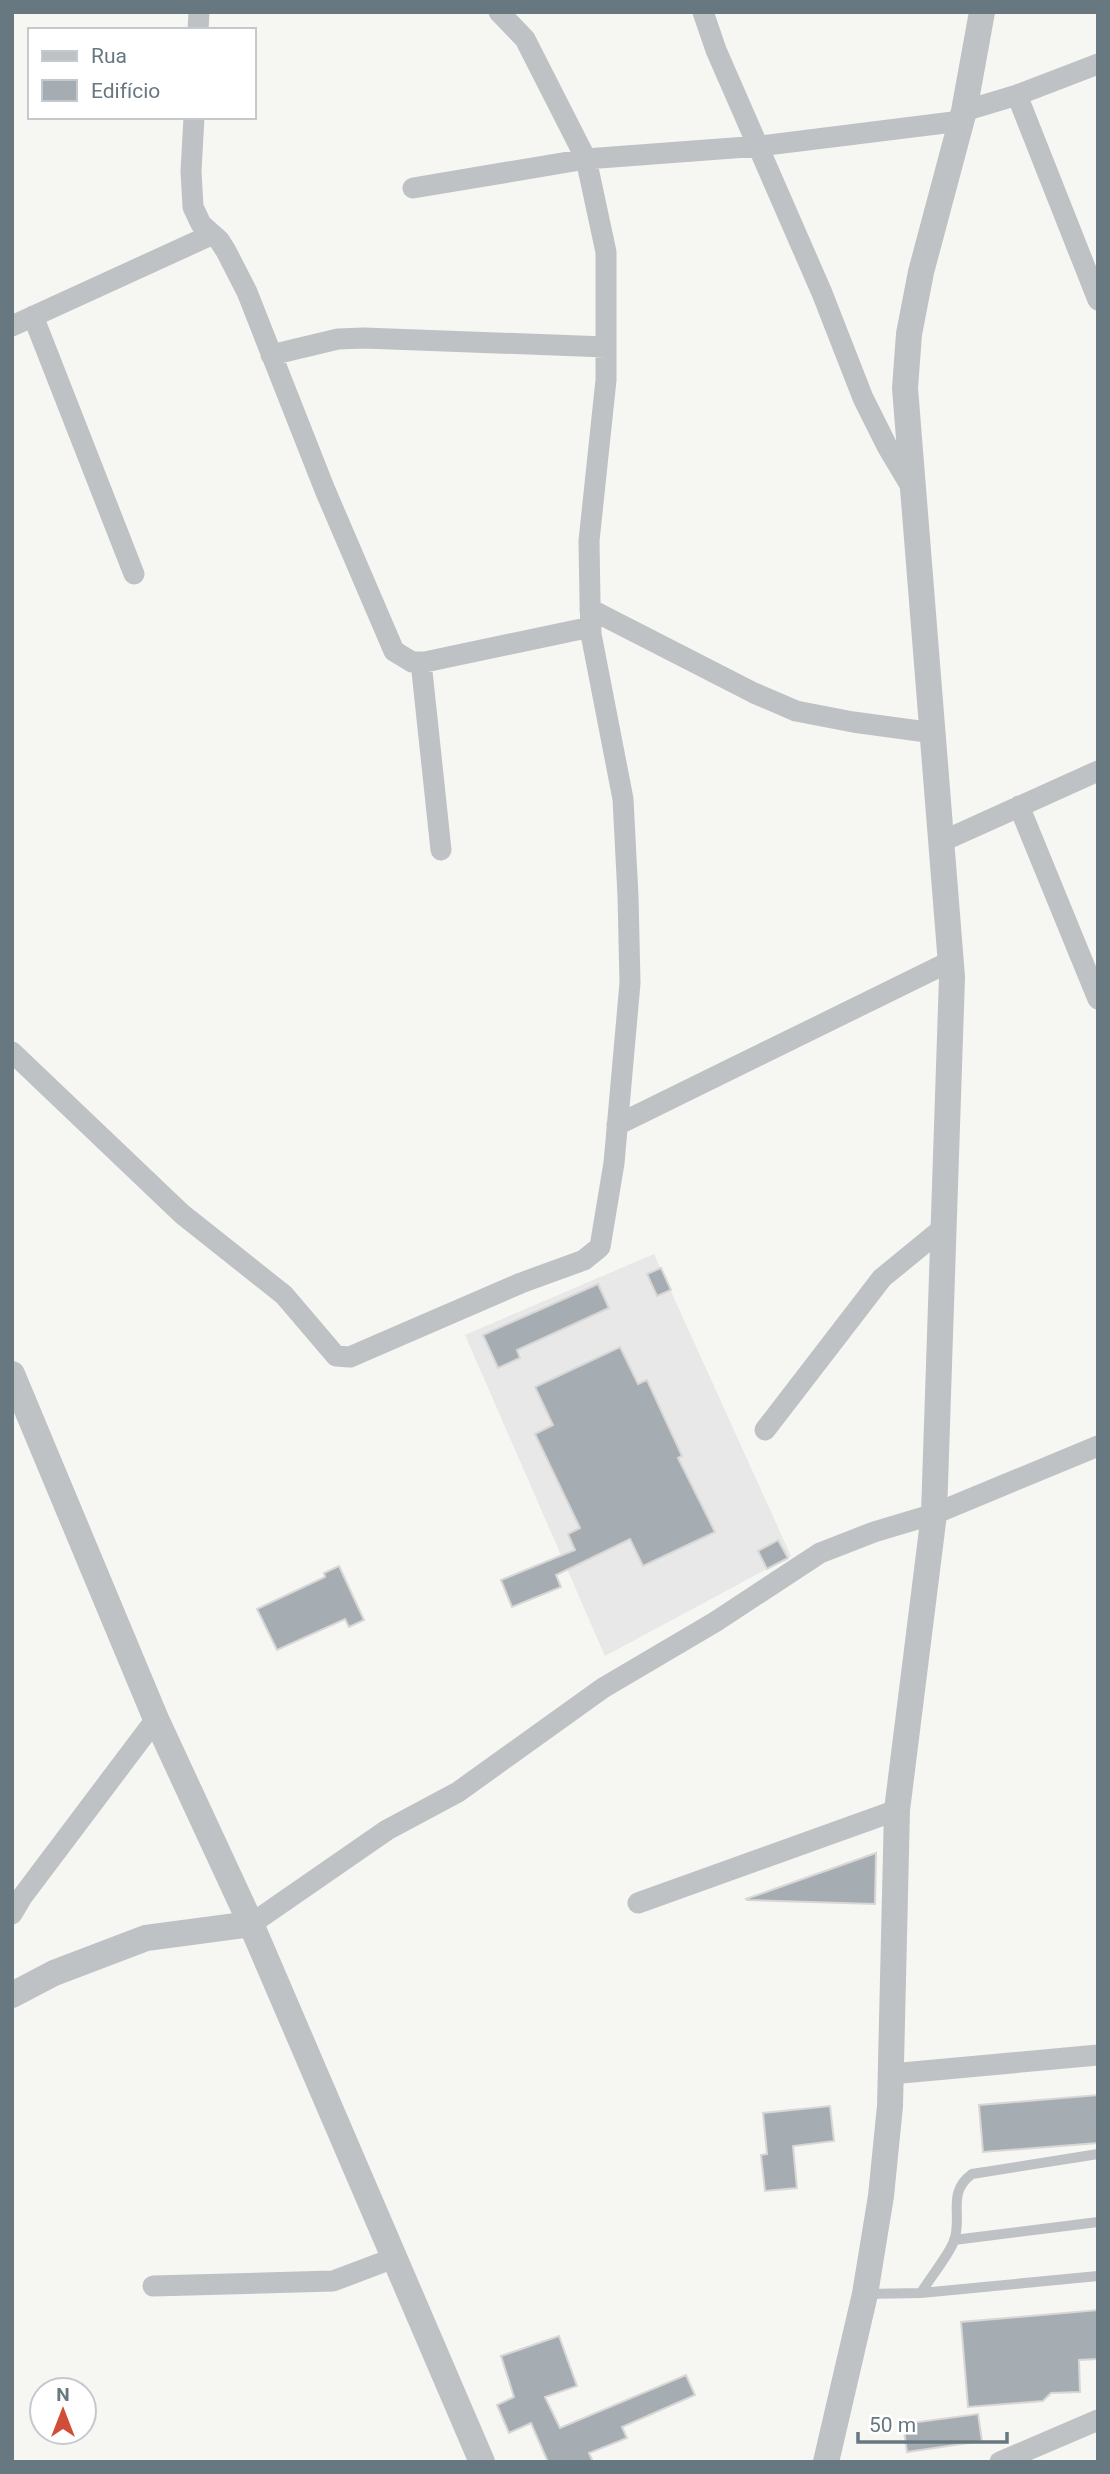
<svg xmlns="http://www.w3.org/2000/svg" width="1110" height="2474" viewBox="0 0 1110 2474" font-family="Roboto,sans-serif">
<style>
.built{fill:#e7e8e7}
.building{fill:#a6adb2;stroke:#d8d7d6;stroke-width:2}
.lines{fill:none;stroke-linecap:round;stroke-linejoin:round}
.service{stroke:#bec2c5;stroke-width:10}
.minor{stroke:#bec2c5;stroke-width:21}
.tertiary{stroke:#bec2c5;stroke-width:26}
</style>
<rect width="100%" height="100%" fill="#f6f6f3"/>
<path class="built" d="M654 1254 791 1556 605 1656 465 1335Z"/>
<path class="building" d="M661 1268 671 1290 657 1296 647 1274Z
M598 1284 609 1308 517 1350 520 1358 498 1368 483 1335Z
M620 1347 638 1384 647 1380 682 1456 678 1458 715 1532 643 1566 630 1539 556 1575 561 1587 512 1607 501 1580 575 1550 568 1534 580 1528 535 1434 553 1425 535 1387Z
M778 1540 788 1558 767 1569 758 1551Z
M339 1566 364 1620 349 1627 345 1619 277 1650 257 1609 325 1577 324 1573Z
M876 1853 875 1904 747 1900 746 1899Z
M1098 2095V2143L983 2152 979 2105Z
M830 2106 834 2141 793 2146 797 2188 765 2191 761 2155 767 2154 763 2113Z
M1098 2310V2359L1079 2360 1080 2392 1051 2393 1043 2401 968 2407 961 2322Z
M559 2336 577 2386 545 2397 560 2428 686 2375 695 2395 622 2427 627 2438 589 2453 593 2462H548L531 2423 509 2433 497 2405 514 2397 501 2356Z
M978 2414 982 2441 907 2452 903 2424Z"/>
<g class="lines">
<path class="service" d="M954 2240 1098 2222
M921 2293C929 2279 949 2255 954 2241 963 2216 946 2193 972 2174L1098 2154
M865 2294 921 2293 1098 2276"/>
<path class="minor" d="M703 12 716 50 822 293 863 398 888 448 913 490
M198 30 199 12
M1017 95 1098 300
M964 111 1017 95 1098 64
M194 117 191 171 193 207 201 224 219 240 226 251 247 292 325 490 394 651 412 662H425L591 627
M413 188 586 159 760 146 961 121
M33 316 134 574
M12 326 211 235
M271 355 338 339 364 338 606 347
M590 609 754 693 796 711 853 722 934 733
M421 662 441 850
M1019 806 1098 999
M943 841 1098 771
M12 1052 182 1214 284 1295 336 1356 350 1357 521 1283 584 1260 600 1247 614 1163 630 983 628 896 623 799 591 634 590 600 589 541 606 380V252L586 159 525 39 499 12
M617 1125 951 961
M765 1430 882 1278 943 1228
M638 1903 897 1810
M12 1914 22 1897 156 1719
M251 1924 387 1830 458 1792 603 1688 715 1622 820 1553 874 1532 934 1514 1098 1446
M891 2074 1098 2055
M153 2286 333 2281 394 2258
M1000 2462 1098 2420"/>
<path class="tertiary" d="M12 1374 156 1719 251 1924 482 2462
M12 1995 54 1973 146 1938 251 1924
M826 2462 865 2294 881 2196 890 2106 897 1810 934 1514 952 977 905 388 909 334 921 272 964 111 982 12"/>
</g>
<rect width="1110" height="2474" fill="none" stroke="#687881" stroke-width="28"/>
<rect x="28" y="28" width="228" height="91" fill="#ffffff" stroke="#c3c9cd" stroke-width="2"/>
<rect x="42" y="51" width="35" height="10" fill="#bec2c5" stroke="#c3c9cd" stroke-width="2"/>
<text x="91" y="63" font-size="21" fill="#687881">Rua</text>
<rect x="42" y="80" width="35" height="21" fill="#a6adb2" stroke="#c3c9cd" stroke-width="2"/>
<text x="91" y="98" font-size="21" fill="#687881">Edifício</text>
<g transform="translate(63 2411)"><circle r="33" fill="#ffffff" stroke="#c3c9cd" stroke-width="2"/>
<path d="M0-5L12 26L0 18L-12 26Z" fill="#d24d37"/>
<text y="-10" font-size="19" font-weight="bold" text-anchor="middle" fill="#687881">N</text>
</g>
<path d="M858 2432v10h149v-10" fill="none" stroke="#687881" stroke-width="3.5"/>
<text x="869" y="2432" font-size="21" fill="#687881" stroke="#ffffff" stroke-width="5" paint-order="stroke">50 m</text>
</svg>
